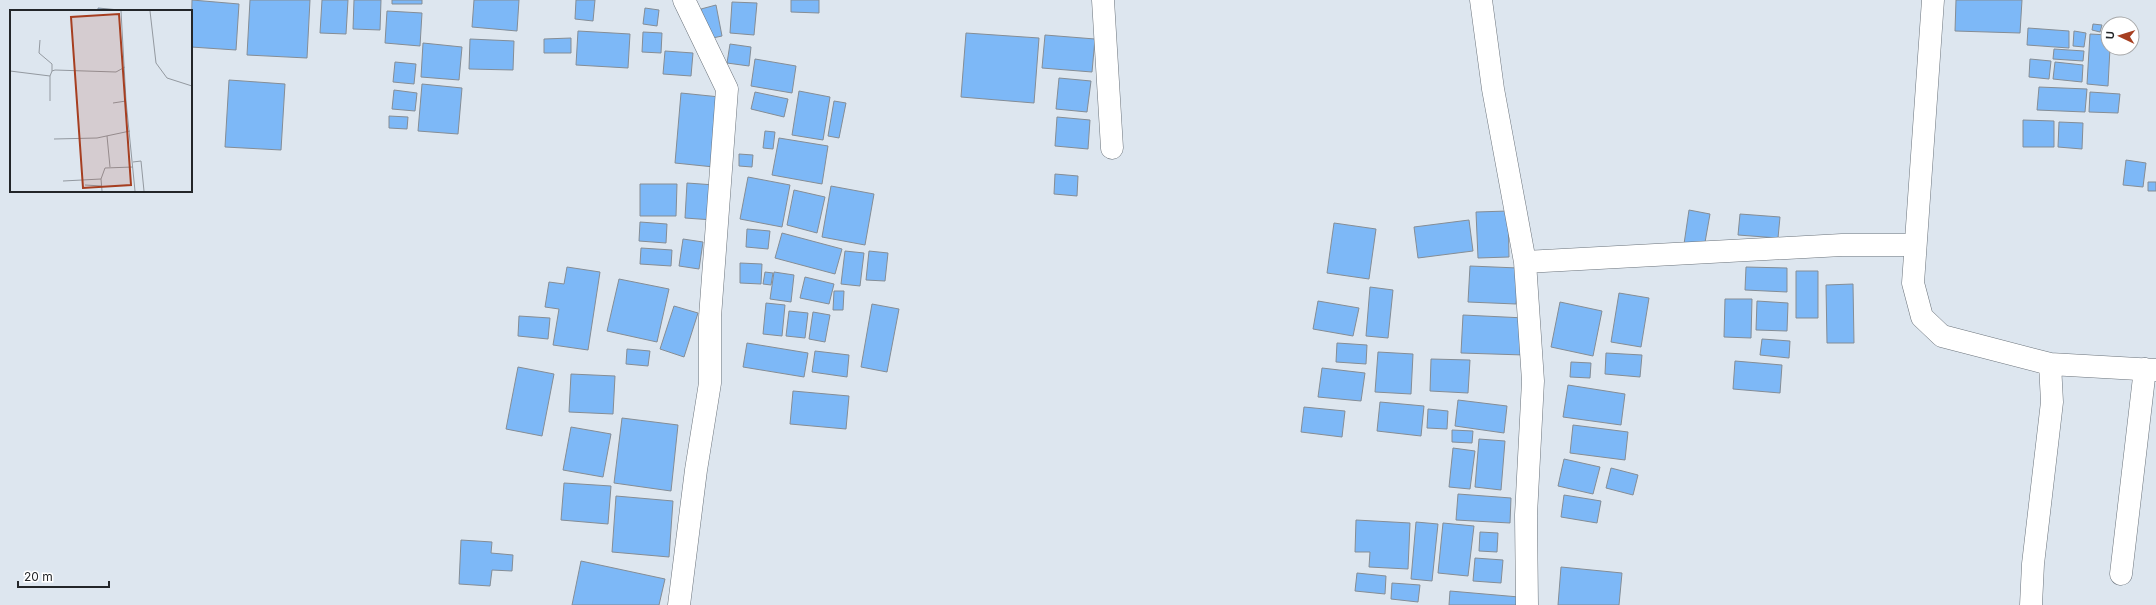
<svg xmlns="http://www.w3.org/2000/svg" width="2156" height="605" viewBox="0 0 2156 605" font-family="Inter,sans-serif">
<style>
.building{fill:#7db8f7;stroke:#858d95}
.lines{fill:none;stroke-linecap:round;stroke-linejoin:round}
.minor-casing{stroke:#6b737b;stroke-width:23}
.minor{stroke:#fff;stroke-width:22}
.inset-road{fill:none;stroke:#9399a0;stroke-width:1}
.view{fill:#a63e20;fill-opacity:0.15;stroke:#a63e20;stroke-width:2}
.inset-edge{fill:none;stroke:#232629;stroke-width:2}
</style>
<rect width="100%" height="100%" fill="#dde6ef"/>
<path class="building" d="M192 0 239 4 236 50 191 47Z
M250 0H310L307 58 247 55Z
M322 0H348L346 34 320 33Z
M354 0H381L380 30 353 29Z
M392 0H422V4H392Z
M474 0H519L517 31 472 27Z
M576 0H595L593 21 575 19Z
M791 0H819V13L791 12Z
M1956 0H2022L2020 33 1955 31Z
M732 2 757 3 754 35 730 33Z
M716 5 722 36 708 39 701 9Z
M98 8 130 11H98Z
M645 8 659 10 657 26 643 24Z
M387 11 422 13 420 46 385 43Z
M2093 24 2102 25 2100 32 2092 30Z
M2028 28 2069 31V48L2027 45Z
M578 31 630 34 628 68 576 65Z
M2074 31 2086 33 2084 47 2073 46Z
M643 32 662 33 661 53 642 52Z
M966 33 1039 38 1034 103 961 97Z
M2090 34 2108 35V48H2110L2108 86 2087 84Z
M1045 35 1095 39 1092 72 1042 68Z
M571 38V53H544V39Z
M470 39 514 41 513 70 469 69Z
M423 43 462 47 459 80 421 77Z
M730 44 751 47 749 66 727 63Z
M2054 49 2084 51 2083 61 2053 59Z
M665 51 693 53 691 76 663 74Z
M755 59 796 66 792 93 751 86Z
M2030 59 2051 61 2049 79 2029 77Z
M395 62 416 64 414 84 393 82Z
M2055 62 2083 65 2082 82 2053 79Z
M1059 78 1091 81 1087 112 1056 109Z
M229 80 285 84 281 150 225 147Z
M422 84 462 88 458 134 418 131Z
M2039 87 2087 89 2085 112 2037 110Z
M394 90 417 93 415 111 392 109Z
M799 91 830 97 823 140 792 135Z
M755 92 788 99 784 117 751 109Z
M2090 92 2120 94 2118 113 2089 112Z
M681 93 720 97 714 167 675 163Z
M834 101 846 103 839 138 828 136Z
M389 116 408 117 407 129 389 128Z
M1057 117 1090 120 1088 149 1055 146Z
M2023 120 2054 121V147H2023Z
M2059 122 2083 123 2082 149 2058 147Z
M765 131 775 132 773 149 763 148Z
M779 138 828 146 822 184 772 175Z
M739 154 753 155 752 167 739 166Z
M2126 160 2146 163 2143 187 2123 185Z
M1055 174 1078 176 1077 196 1054 194Z
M748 177 790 185 782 227 740 219Z
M2148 182H2156V191H2148Z
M687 183 715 185 713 220 685 218Z
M640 184H677L676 216H640Z
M831 186 874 194 865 245 822 237Z
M794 190 825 197 817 233 787 225Z
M1689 210 1710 214 1704 248 1684 244Z
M1508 211 1509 257 1478 258 1476 212Z
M1740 214 1780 217 1778 238 1738 235Z
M1469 220 1473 251 1418 258 1414 227Z
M640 222 667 224 666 243 639 241Z
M1334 223 1376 229 1369 279 1327 273Z
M747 229 770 231 768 249 746 247Z
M782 233 842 249 835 274 775 258Z
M683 239 703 242 699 269 679 266Z
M641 248 672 250 671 266 640 264Z
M845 251 864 253 860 286 841 284Z
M869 251 888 253 885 281 866 280Z
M740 263 762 264 761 284 740 283Z
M1470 266 1518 268 1516 304 1468 302Z
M567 267 600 272 588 350 553 345 559 309 545 307 549 282 564 284Z
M1746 267 1787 268V292L1745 290Z
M1796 271H1818V318H1796Z
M765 272 773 273 771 285 763 284Z
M774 272 794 275 791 302 770 299Z
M805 277 834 284 829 304 800 298Z
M619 279 669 289 657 342 607 331Z
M1853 284 1854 343H1827L1826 285Z
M1370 287 1393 290 1388 338 1366 336Z
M834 291H844L843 310H833Z
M1619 293 1649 298 1641 347 1611 342Z
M1725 299H1752L1751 338 1724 337Z
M1318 301 1359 308 1353 336 1313 329Z
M1757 301 1788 303 1787 331 1756 330Z
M1560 302 1602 311 1593 356 1551 347Z
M766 303 785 305 782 336 763 334Z
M872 304 899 309 887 372 861 367Z
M674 306 698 313 684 357 660 349Z
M789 311 808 313 805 338 786 336Z
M813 312 830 315 825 342 809 339Z
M1463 315 1525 318 1524 355 1461 353Z
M519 316 550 318 548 339 518 336Z
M1762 339 1790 341 1789 358 1760 355Z
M747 343 808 353 804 377 743 367Z
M1337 343 1367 345 1366 364 1336 362Z
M627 349 650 351 648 366 626 364Z
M815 351 849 355 847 377 812 372Z
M1378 352 1413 354 1411 394 1375 392Z
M1606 353 1642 355 1640 377 1605 374Z
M1431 359 1470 360 1468 393 1430 391Z
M1735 361 1782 365 1780 393 1733 389Z
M1571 362 1591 363 1590 378 1570 377Z
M518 367 554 374 542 436 506 429Z
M1322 368 1365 373 1361 401 1318 397Z
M571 374 615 376 613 414 569 412Z
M1568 385 1625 394 1621 425 1563 417Z
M793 391 849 396 846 429 790 424Z
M1458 400 1507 406 1504 433 1455 426Z
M1380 402 1424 406 1421 436 1377 431Z
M1304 407 1345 411 1342 437 1301 432Z
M1428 409 1448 411 1447 429 1427 428Z
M622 418 678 425 671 491 614 483Z
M1573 425 1628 432 1625 460 1570 453Z
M571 427 611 434 603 477 563 470Z
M1452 430 1473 431 1472 443 1452 442Z
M1479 439 1505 441 1501 490 1475 487Z
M1453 448 1475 451 1470 489 1449 487Z
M1564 459 1600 467 1593 494 1558 486Z
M1611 468 1638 475 1633 495 1606 488Z
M564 483 611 486 608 524 561 520Z
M1458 494 1511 498 1510 523 1456 520Z
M1564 495 1601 501 1597 523 1561 517Z
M616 496 673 501 669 557 612 552Z
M1356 520 1410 523 1408 569 1369 567 1370 552H1355Z
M1416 522 1438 524 1432 581 1411 579Z
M1443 523 1474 526 1468 576 1438 573Z
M1480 532 1498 533 1497 552 1479 551Z
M461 540 492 542 491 553 513 555 512 571 492 570 490 586 459 584Z
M1475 558 1503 560 1501 583 1473 581Z
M581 561 665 579 659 605H572Z
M1561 567 1622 573 1619 605H1558Z
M1357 573 1386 576 1385 594 1355 591Z
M1392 583 1420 585 1418 602 1391 599Z
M1450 591 1519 597 1518 605H1449Z"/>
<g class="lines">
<defs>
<path id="minor" d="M1103 0 1112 148
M1481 0 1493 89 1525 262 1533 381 1526 515 1527 605
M1933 0 1913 283 1922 317 1942 336 2050 364 2052 402 2033 564 2031 605
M1525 262 1842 245H1914
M2050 364 2156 370
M2121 574 2145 369
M679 605 696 470 710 383V317L727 89 684 0"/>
</defs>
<use href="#minor" class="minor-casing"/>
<use href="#minor" class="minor"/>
</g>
<g transform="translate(10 10)">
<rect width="182" height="182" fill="#dde6ef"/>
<path class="inset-road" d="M111 1 116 91 125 181M140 1 146 53 157 68 182 76M30 30 29 43 42 54V61M0 61 40 66 42 61 45 60 106 62 115 57M40 91V66M103 93 116 91M97 126 100 157M44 129 87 128 120 121M123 152 131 151 134 181M91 169 92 181M53 171 91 169 95 158 123 157M75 175 92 176"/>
<path class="view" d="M109 4 121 175 73 178 61 7Z"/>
<rect width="182" height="182" class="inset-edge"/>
</g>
<g transform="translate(2120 36) rotate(274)"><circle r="19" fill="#ffffff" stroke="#a7a8a9"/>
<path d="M0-3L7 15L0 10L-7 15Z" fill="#a63e20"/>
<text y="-6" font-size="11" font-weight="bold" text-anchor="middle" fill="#232629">U</text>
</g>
<path d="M18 581v6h91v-6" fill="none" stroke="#232629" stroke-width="2"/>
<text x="24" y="581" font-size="12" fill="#232629" stroke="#ffffff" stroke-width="3" paint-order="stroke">20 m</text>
</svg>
